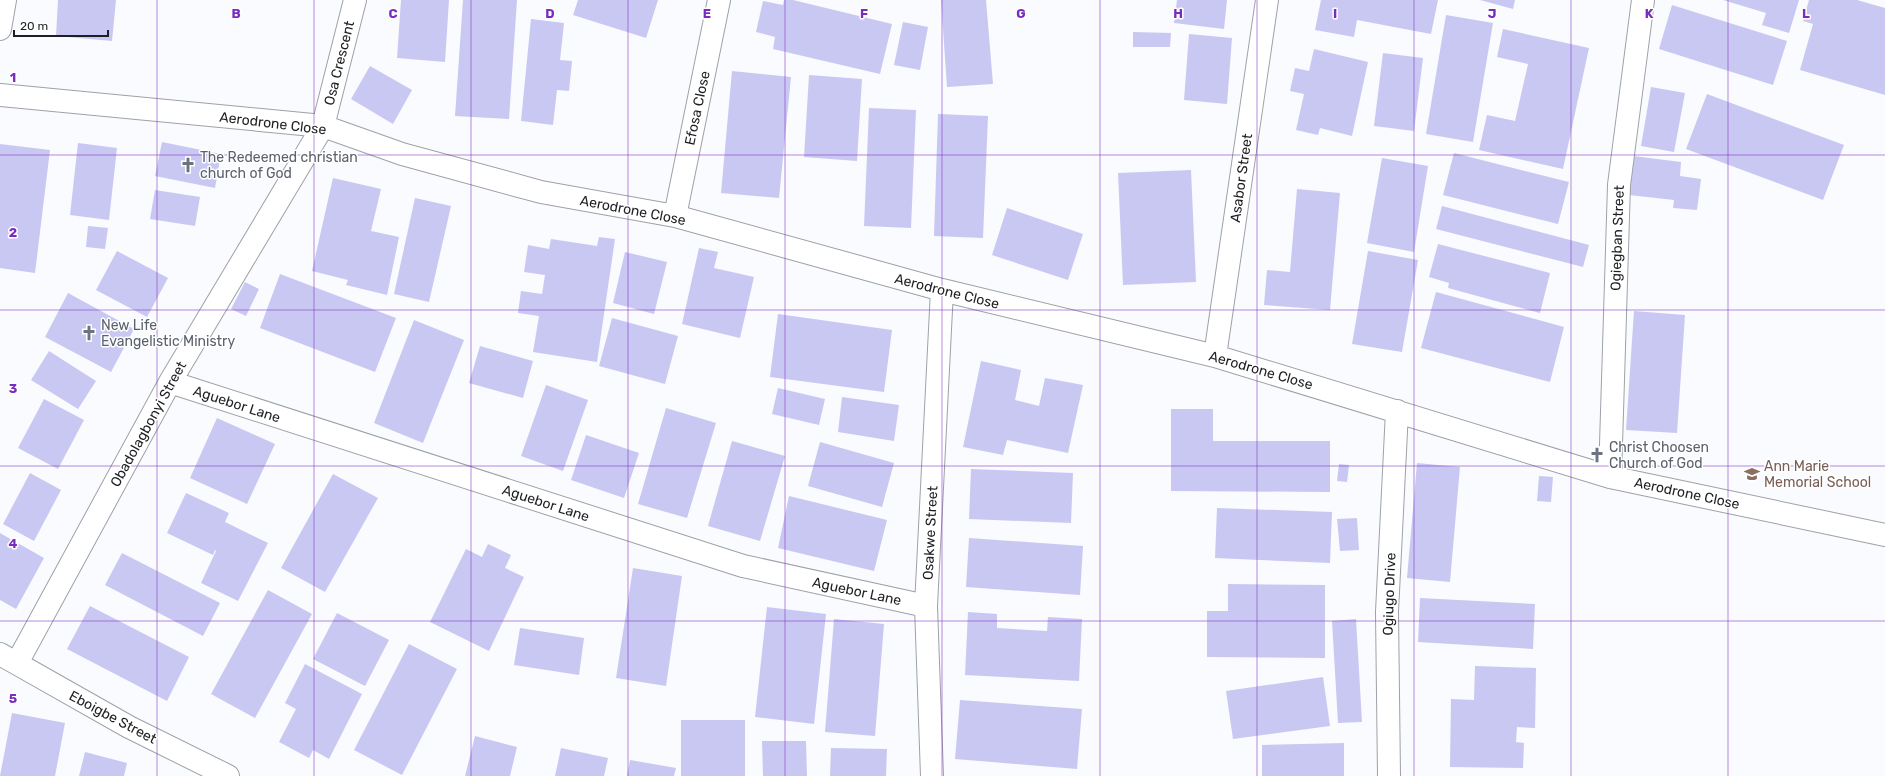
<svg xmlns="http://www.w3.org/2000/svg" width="1885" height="776" viewBox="0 0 1885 776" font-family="Rubik,sans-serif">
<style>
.building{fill:#c9c8f3}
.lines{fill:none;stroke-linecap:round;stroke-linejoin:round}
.minor-casing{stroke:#9da2a8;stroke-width:24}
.minor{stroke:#fff;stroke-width:22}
.grid{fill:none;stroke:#7b2cbf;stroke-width:1;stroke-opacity:0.55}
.labels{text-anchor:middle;stroke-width:3;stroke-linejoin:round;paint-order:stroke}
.street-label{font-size:14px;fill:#1e1f22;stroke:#fff}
.worship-label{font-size:14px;fill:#5b616d;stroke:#fff;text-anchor:start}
.education-label{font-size:14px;fill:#785e54;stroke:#fff;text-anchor:start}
.grid-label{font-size:13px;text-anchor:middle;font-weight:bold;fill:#7b2cbf;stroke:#fff;stroke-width:3;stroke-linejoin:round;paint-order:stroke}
</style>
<rect width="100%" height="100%" fill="#f9fbfe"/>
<path class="building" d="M58 0H116L112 41 56 36Z
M401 0H449L445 62 397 58Z
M463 0H517L509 119 455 116Z
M578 0H658L646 38 573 15Z
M784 0H793L892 24 880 74 773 49 775 37 756 32 763 1 783 5Z
M941 0H986L993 84 947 87Z
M1177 0H1227L1224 29 1174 23Z
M1321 0H1438L1431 34 1357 20 1354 37 1315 30Z
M1480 0H1515L1513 9Z
M1723 0H1799L1789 33 1762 25 1766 13Z
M1809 0H1857L1885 8V95L1800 70 1813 24 1803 21Z
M1672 5 1787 41 1773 85 1659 49Z
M1446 15 1493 23 1473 142 1426 134Z
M531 19 564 23 560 60 572 61 569 91 557 90 553 125 521 121Z
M903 22 928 27 920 70 894 65Z
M1503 29 1589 48 1563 169 1479 150 1487 115 1515 121 1528 64 1497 57Z
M1133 32 1171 33 1170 47H1133Z
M1189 34 1232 38 1227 104 1184 100Z
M1314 49 1368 62 1352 136 1320 128 1318 135 1296 130 1304 94 1290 91 1295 68 1309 71Z
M1383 53 1423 58 1414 131 1374 126Z
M370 66 412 90 393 124 351 99Z
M732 71 791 77 779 198 721 193Z
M809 75 862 79 857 161 804 157Z
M1651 87 1685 93 1674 152 1641 146Z
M1707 94 1844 145 1823 200 1686 149Z
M869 108 916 110 911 228 864 226Z
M938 114 988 116 983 238 934 236Z
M162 142 221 154 215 188 155 176Z
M78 143 117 148 109 220 70 215Z
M0 144 50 150 35 273 0 268Z
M1454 153 1569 182 1558 224 1443 195Z
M1633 156 1681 162 1680 176 1701 179 1697 210 1673 208 1674 200 1629 195Z
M1382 158 1428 166 1414 252 1367 243Z
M1191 170 1196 282 1123 285 1118 173Z
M333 178 381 189 371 231 399 237 387 295 346 285 348 280 312 271Z
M1297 189 1340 193 1330 310 1264 305 1267 270 1290 272Z
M155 190 200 197 195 226 150 219Z
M415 198 451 206 429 302 394 294Z
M1442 206 1589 245 1583 267 1436 229Z
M1007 208 1083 234 1068 280 992 255Z
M88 226 108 228 105 249 86 247Z
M599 237 615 239 597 362 533 352 539 316 518 313 521 291 542 294 545 275 524 272 528 245 549 249 551 239 597 246Z
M1438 244 1550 273 1540 313 1448 288 1449 283 1429 277Z
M699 248 718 252 714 268 754 277 740 338 682 324Z
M117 251 168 278 147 317 96 290Z
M1368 251 1418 260 1402 352 1352 344Z
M625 252 667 262 654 314 613 303Z
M280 274 396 318 375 372 260 328Z
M245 282 259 289 246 316 231 309Z
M1436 292 1564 327 1550 382 1421 348Z
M68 293 134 329 111 372 45 337Z
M1634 311 1685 315 1677 433 1626 430Z
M778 314 892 330 884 392 770 377Z
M612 318 678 336 665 384 599 366Z
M414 320 464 340 423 443 374 423Z
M480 346 533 361 523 398 469 383Z
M49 351 96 381 78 409 31 380Z
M981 361 1021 370 1015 400 1039 406 1045 378 1083 385 1068 453 1007 440 1003 455 963 447Z
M546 385 588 400 563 471 521 456Z
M778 388 825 399 819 425 772 414Z
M842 397 899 405 894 441 838 432Z
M44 399 84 420 58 469 18 448Z
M666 408 716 423 687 518 638 504Z
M1171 409H1213V441H1330V492L1171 491Z
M217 418 275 444 247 504 190 478Z
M586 435 639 453 624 498 571 480Z
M732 441 785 456 760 541 708 526Z
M820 442 894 463 882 507 808 486Z
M1417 463 1460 467 1450 582 1407 578Z
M1339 464 1349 465 1347 482 1337 481Z
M971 469 1073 473 1071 523 969 519Z
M30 473 61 490 34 541 3 524Z
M333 474 378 498 325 592 281 568Z
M1539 476 1553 477 1551 502 1537 501Z
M186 493 229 513 225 522 268 543 238 601 201 583 216 551 215 550 213 555 167 533Z
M789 496 887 520 874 571 778 548Z
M1217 508 1332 512 1330 563 1215 558Z
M1357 518 1359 550 1340 551 1337 519Z
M0 533 44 558 16 609 0 600Z
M969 538 1083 546 1080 595 966 587Z
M488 544 511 555 505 568 524 577 489 651 430 622 466 549 482 557Z
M122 553 220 603 203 636 105 585Z
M633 568 682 576 666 686 616 678Z
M1228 584 1325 585V658L1207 657V611H1228Z
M268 590 312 614 255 718 211 694Z
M1420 598 1535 604 1533 649 1418 642Z
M90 606 189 657 167 701 67 649Z
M767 607 826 614 814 724 755 717Z
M968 612 997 614V628L1047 631 1048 617 1082 619 1079 681 965 675Z
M337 613 389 640 365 686 313 659Z
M834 619 884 624 875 736 825 732Z
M1356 619 1362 722 1338 723 1332 621Z
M520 628 584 638 579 675 514 665Z
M409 644 457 669 402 775 354 750Z
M305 664 362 694 329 759 313 750 309 758 279 742 296 709 285 703Z
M1475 666 1536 668 1535 728 1517 727 1516 742 1524 743 1523 768 1450 767 1451 699 1474 700Z
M1323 677 1330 726 1233 739 1226 691Z
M960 700 1082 709 1077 769 955 759Z
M12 713 65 723 55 776H0Z
M681 720H745V776H681Z
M475 736 517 747 510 776H465Z
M762 741H806L807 776H763Z
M1344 743V776H1262V745Z
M561 748 608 758 604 776H555Z
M831 748 887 749 886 776H830Z
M85 752 127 763 124 776H79Z
M630 760 676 768 674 776H627Z"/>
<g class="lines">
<defs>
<path id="minor" d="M0 29 5 0
M0 95 323 126 402 154 541 192 675 216 942 290 1215 356 1610 477 1885 535
M675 216 719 0
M1215 356 1267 0
M170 382 743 566 926 606
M1610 477 1619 185 1643 0
M0 654 129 727 228 776
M17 663 170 382 323 126 355 0
M932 776 926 606 942 290
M1389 776 1387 612 1397 411"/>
</defs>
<use href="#minor" class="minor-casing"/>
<use href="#minor" class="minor"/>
</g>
<path class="grid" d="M157 0V776M314 0V776M471 0V776M628 0V776M785 0V776M942 0V776M1100 0V776M1257 0V776M1414 0V776M1571 0V776M1728 0V776M0 155H1885M0 310H1885M0 466H1885M0 621H1885"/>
<defs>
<symbol id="church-bare" viewBox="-9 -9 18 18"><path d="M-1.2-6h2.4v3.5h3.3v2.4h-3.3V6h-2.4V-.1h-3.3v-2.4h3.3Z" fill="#6b7280" stroke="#fff" stroke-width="2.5" paint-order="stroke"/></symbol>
<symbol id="school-bare" viewBox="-9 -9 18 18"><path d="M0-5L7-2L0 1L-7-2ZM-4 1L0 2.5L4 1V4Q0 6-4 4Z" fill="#8d6e63" stroke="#fff" stroke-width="2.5" paint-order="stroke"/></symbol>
</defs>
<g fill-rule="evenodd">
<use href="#church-bare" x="177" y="154" width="22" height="22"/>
<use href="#church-bare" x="78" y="322" width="22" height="22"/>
<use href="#church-bare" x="1586" y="444" width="22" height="22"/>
<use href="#school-bare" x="1741" y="463" width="22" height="22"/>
</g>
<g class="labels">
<g class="street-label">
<text transform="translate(339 63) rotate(-76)" y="5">Osa Crescent</text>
<text transform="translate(697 108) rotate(-78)" y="5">Efosa Close</text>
<text transform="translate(273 123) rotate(7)" y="5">Aerodrone Close</text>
<text transform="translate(1241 178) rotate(-82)" y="5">Asabor Street</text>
<text transform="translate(633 210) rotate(11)" y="5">Aerodrone Close</text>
<text transform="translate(1617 238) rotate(-88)" y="5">Ogiegban Street</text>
<text transform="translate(947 291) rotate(14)" y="5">Aerodrone Close</text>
<text transform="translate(1261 370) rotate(16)" y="5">Aerodrone Close</text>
<text transform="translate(237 404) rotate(18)" y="5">Aguebor Lane</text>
<text transform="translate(148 424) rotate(-61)" y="5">Obadolagbonyi Street</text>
<text transform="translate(1687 493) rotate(12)" y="5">Aerodrone Close</text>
<text transform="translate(546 503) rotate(18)" y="5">Aguebor Lane</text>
<text transform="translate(930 533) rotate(-87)" y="5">Osakwe Street</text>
<text transform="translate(857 591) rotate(12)" y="5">Aguebor Lane</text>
<text transform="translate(1389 594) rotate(-88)" y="5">Ogiugo Drive</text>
<text transform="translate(113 717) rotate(28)" y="5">Eboigbe Street</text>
</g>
<g class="worship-label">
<text x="200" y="162">The Redeemed christian<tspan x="200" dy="16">church of God</tspan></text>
<text x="101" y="330">New Life<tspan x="101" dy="16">Evangelistic Ministry</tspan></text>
<text x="1609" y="452">Christ Choosen<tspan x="1609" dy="16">Church of God</tspan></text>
</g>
<g class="education-label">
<text x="1764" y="471">Ann Marie<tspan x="1764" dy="16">Memorial School</tspan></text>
</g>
</g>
<g class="grid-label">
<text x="236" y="18">B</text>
<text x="393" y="18">C</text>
<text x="550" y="18">D</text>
<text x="707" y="18">E</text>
<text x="864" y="18">F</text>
<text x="1021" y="18">G</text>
<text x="1178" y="18">H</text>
<text x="1335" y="18">I</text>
<text x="1492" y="18">J</text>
<text x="1649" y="18">K</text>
<text x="1806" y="18">L</text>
<text x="13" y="82">1</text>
<text x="13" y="237">2</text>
<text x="13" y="393">3</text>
<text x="13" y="548">4</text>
<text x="13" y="703">5</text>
</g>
<path d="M14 30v6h94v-6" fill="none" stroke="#1e1f22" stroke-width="2"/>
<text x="20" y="30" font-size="12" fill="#1e1f22" stroke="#ffffff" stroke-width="3" paint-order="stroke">20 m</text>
</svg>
